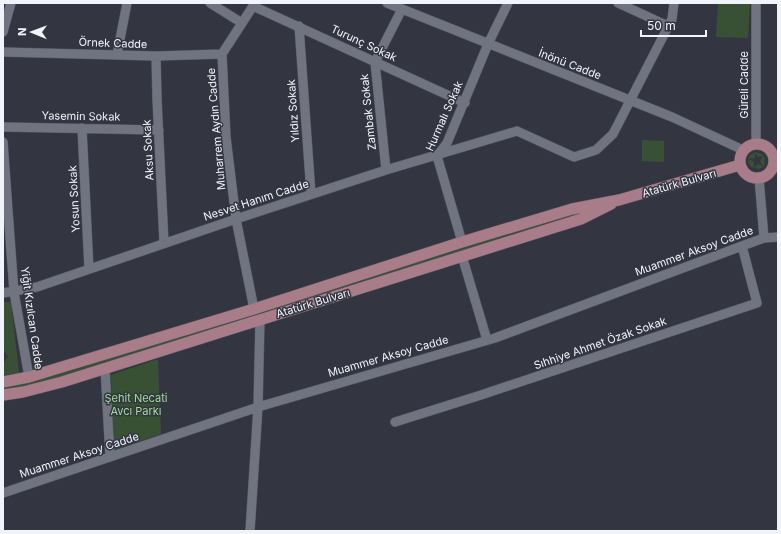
<svg xmlns="http://www.w3.org/2000/svg" width="781" height="534" viewBox="0 0 781 534" font-family="Inter,sans-serif">
<style>
.green{fill:#385135;fill-rule:evenodd}
.lines{fill:none;stroke-linecap:round;stroke-linejoin:round}
.minor-casing{stroke:#52555f;stroke-width:10}
.major-casing{stroke:#52555f;stroke-width:12}
.minor{stroke:#707380;stroke-width:9}
.major{stroke:#a87c88;stroke-width:11}
.labels{text-anchor:middle;stroke-width:3;stroke-linejoin:round;paint-order:stroke}
.street-label{font-size:11px;fill:#f1f4fb;stroke:#333641}
.park-label{font-size:11px;fill:#a1de99;stroke:#333641}
</style>
<rect width="100%" height="100%" fill="#333641"/>
<path class="green" d="M718 3H750L748 38 716 37Z
M642 140 664 141V162L642 161Z
M755 152 762 154 765 158 764 166 759 169 751 167 748 162 749 156ZM755 153 758 157 763 156 760 161 763 166 758 164 754 168V162L749 159 755 158Z
M579 210 580 213 270 312 269 310Z
M3 302H11L19 373 3 375V364L8 357 3 349Z
M244 316 245 319 40 384 3 390V387L57 375Z
M158 359 161 434 114 450 111 375Z"/>
<g class="lines">
<defs>
<path id="minor" d="M210 3 242 23
M387 3 672 117 743 150
M618 3 668 26
M756 3V143
M253 6 465 103
M299 26 311 194
M3 32 11 3
M3 52 156 56 222 54
M117 55 127 3
M156 56 157 99 164 243
M3 127 159 130
M82 128 89 269
M3 142 14 292 29 377
M386 170 375 62 402 9
M759 178 764 238
M462 242 437 156 447 143 488 44 508 3
M462 256 487 340
M3 293 37 287 236 219 386 170 517 131 574 157 596 150 613 134 672 19 674 3
M254 309 236 219 226 137 222 54 255 3
M105 368 110 457
M395 422 481 395 757 303 742 246
M3 493 258 407 495 338 742 246 764 238 778 237
M250 531 258 407 260 319"/>
<path id="major" d="M740 161a17 17 0 1 1 34 0a17 17 0 1 1-34 0Z
M3 382 29 377 254 309 462 242 572 209 619 200 740 165
M3 395 23 392 62 382 581 219 611 204"/>
</defs>
<use href="#minor" class="minor-casing"/>
<use href="#major" class="major-casing"/>
<use href="#minor" class="minor"/>
<use href="#major" class="major"/>
</g>
<g class="labels">
<g class="street-label">
<text transform="translate(113 43) rotate(2)" y="4">Örnek Cadde</text>
<text transform="translate(364 43) rotate(25)" y="4">Turunç Sokak</text>
<text transform="translate(570 64) rotate(21)" y="4">İnönü Cadde</text>
<text transform="translate(744 85) rotate(-90)" y="4">Güreli Cadde</text>
<text transform="translate(293 111) rotate(-94)" y="4">Yıldız Sokak</text>
<text transform="translate(368 112) rotate(-96)" y="4">Zambak Sokak</text>
<text transform="translate(81 116) rotate(1)" y="4">Yasemin Sokak</text>
<text transform="translate(444 116) rotate(-66)" y="4">Hurmalı Sokak</text>
<text transform="translate(216 129) rotate(-95)" y="4">Muharrem Aydın Cadde</text>
<text transform="translate(148 150) rotate(-93)" y="4">Aksu Sokak</text>
<text transform="translate(679 183) rotate(-16)" y="4">Atatürk Bulvarı</text>
<text transform="translate(74 199) rotate(-93)" y="4">Yosun Sokak</text>
<text transform="translate(256 200) rotate(-18)" y="4">Nesvet Hanım Cadde</text>
<text transform="translate(694 251) rotate(-20)" y="4">Muammer Aksoy Cadde</text>
<text transform="translate(313 303) rotate(-17)" y="4">Atatürk Bulvarı</text>
<text transform="translate(32 318) rotate(82)" y="4">Yiğit Kızılcan Cadde</text>
<text transform="translate(600 343) rotate(-19)" y="4">Sıhhiye Ahmet Özak Sokak</text>
<text transform="translate(388 356) rotate(-16)" y="4">Muammer Aksoy Cadde</text>
<text transform="translate(79 455) rotate(-18)" y="4">Muammer Aksoy Cadde</text>
</g>
<g class="park-label">
<text x="136" y="402">Şehit Necati<tspan x="136" dy="13">Avcı Parkı</tspan></text>
</g>
</g>
<rect width="781" height="534" fill="none" stroke="#f1f4fb" stroke-width="8"/>
<g transform="translate(32 32) rotate(271)" stroke="#333641" stroke-width="3" paint-order="stroke">
<path d="M0-3L7 15L0 10L-7 15Z" fill="#f1f4fb"/>
<text y="-6" font-size="11" font-weight="bold" text-anchor="middle" fill="#f1f4fb">N</text>
</g>
<path d="M641 30v6h65v-6" fill="none" stroke="#f1f4fb" stroke-width="2"/>
<text x="647" y="30" font-size="12" fill="#f1f4fb" stroke="#333641" stroke-width="3" paint-order="stroke">50 m</text>
</svg>
